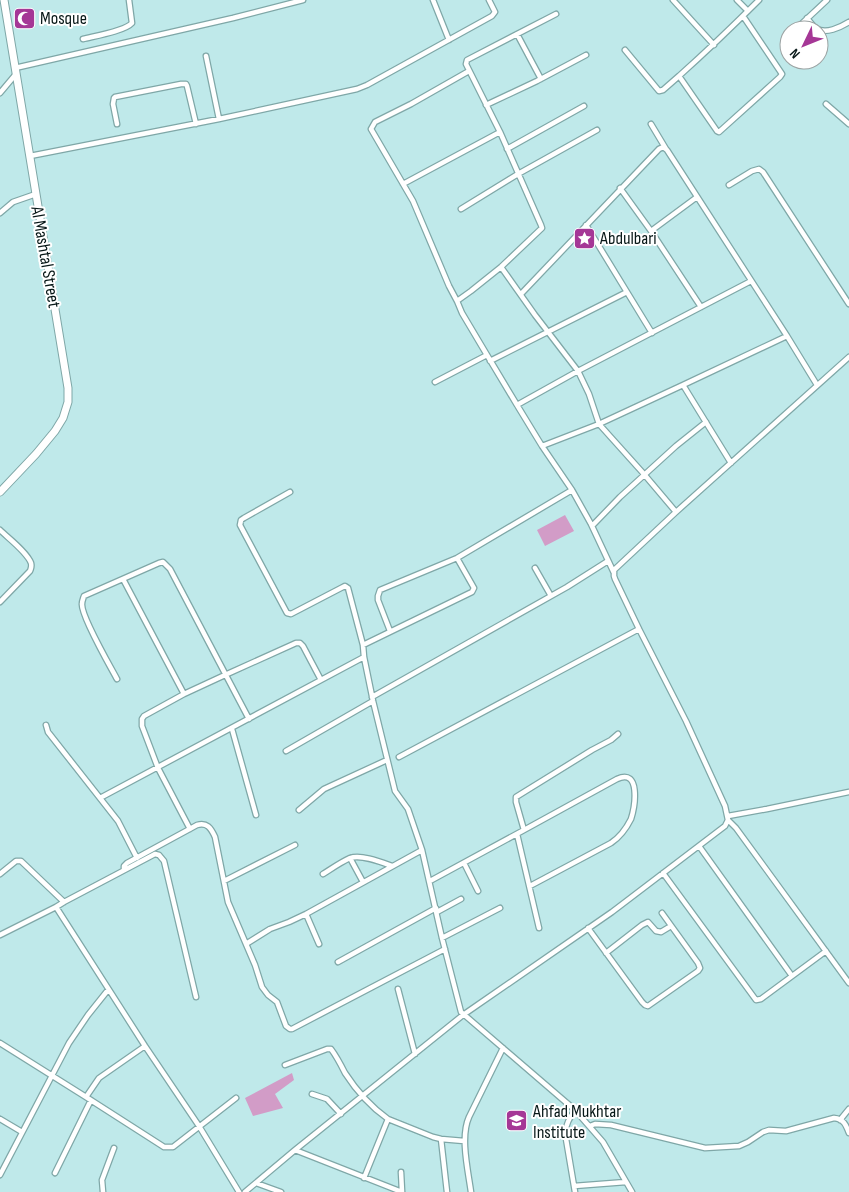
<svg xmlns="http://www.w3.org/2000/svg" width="849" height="1192" viewBox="0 0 849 1192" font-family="'Sofia Sans Condensed',sans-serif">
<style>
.green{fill:#d29cc7}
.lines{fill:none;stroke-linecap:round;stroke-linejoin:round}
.minor-casing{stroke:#7fa7a7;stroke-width:7}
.primary-casing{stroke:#7fa7a7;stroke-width:9}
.minor{stroke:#fff;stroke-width:4.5}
.primary{stroke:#fff;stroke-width:7}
.labels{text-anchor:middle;stroke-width:4;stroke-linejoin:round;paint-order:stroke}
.poi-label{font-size:18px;fill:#081818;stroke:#fff;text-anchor:start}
.street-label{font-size:18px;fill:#081818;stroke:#fff}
</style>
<rect width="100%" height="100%" fill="#bfe9ea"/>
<path class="green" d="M565 515 574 531 545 546 537 530Z
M292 1073 294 1080 275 1094 283 1108 253 1116 245 1098Z"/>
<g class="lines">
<defs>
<path id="minor" d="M433 0 449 40
M673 0 714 45
M737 0 748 11
M556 14 467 60 466 64 500 132 541 225 542 228 501 267 471 291 457 301 462 313 487 355 517 405 542 446 572 490 591 524 614 573
M743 16 782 74 780 77 719 132 717 131 679 76C707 51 733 26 759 0
M807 18C810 22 813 26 816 28 825 35 841 27 849 22
M796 29 827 0
M517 34 541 79
M83 39C95 36 125 31 132 23L129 0
M625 50 659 91 663 90 679 76
M206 56 219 119
M15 68 233 18 303 0
M0 93 16 74
M826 104 849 124
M486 105 537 81 586 55
M117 124 113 104 114 98 115 97 181 84H186L187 86 196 124
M651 124 666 149
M507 149 584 106
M30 156 219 119 357 89 367 85 492 16 495 12 489 0
M403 184 500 132
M729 185 752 171 759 169 763 172 849 304
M620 188 651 231 701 307
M461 209 518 174 597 130
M0 213 13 202 36 194
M586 225 652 333
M651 231 697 197
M501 267 535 315 578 371 589 394 599 424 643 473 676 512
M521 294 659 149 663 147 667 150 787 336 817 385
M457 301 449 286 413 201 371 129 375 122 411 104 469 71
M490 361 627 292
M435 382 487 355
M683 385 787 336
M517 405 578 371 751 281
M542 446 599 424 683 385 731 463
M290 492 244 518 241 520 240 525 287 613 291 614 341 588 345 586 348 588 363 645 364 657 373 701 395 791 408 809 422 850 442 938 461 1012 575 1110 603 1142 632 1192
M592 526 620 497 676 446 706 422
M0 530C8 538 27 552 31 563 32 567 31 568 30 571L0 602
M535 568 551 596
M123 579 184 694
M390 631 378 600V596L380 590 457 558 572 490
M363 645 472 592 474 588 457 558
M117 679C110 666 81 616 82 604 82 601 83 599 84 596L159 563 163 562 170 569 249 719
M372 697 567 587 608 561
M46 725 48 732 118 821 137 858
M232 729 256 815
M286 751 373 701
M399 757 639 629
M100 798 364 657
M299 810 324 789 387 760
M728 816 767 809 849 792
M728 820 736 828 849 983
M190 829 158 768 142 726V719L144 716 184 694 225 675 296 643H300L303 646 321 680
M524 830 516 802V797L592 750 611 740 618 734
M517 834 539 928
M699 846 792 976
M350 858 363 882
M464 863 478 891
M124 870V866L127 863 197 825C207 822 211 828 215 837L228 902 246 944 270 929 289 922 306 914 422 850
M663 873 756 1000 761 999 826 951
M0 874 16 861H21L64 902
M323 874C331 869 341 862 350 858 361 854 381 862 392 866
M224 881 295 845
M430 881 524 830 617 779C641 768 635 806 631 819 626 829 620 837 611 843L530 886
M56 907 145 1046 199 1126 239 1192
M437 912 461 899
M306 914 319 944
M588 928 642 1002 645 1005 648 1006 698 971 700 968 698 963 662 913
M0 935 56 907 64 902 155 854 159 855 164 861 196 997
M442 938 500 908
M246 944 255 965 262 987 268 995 277 1002 286 1026 290 1029H292L445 949
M606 953 642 925 648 922 656 931 661 932 671 926
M338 962 436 908
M398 989 415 1054
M0 1043 86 1097 99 1078 145 1046
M285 1065 327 1049H331C337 1057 341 1065 345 1073 356 1090 371 1107 388 1119L433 1137 441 1139 464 1141
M312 1094 327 1099 341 1114
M86 1097 164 1147H173L236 1098
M0 1119 22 1132
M840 1120 849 1109
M590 1126 595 1124 611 1125 705 1148 739 1146 748 1142 763 1132 769 1130 786 1131 834 1118C844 1119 846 1125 849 1133
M441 1139 447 1192
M295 1150 402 1192
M401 1172 402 1191
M55 1173 91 1100
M0 1175 69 1043 88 1015 108 990
M364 1178 388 1119
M256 1183 281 1192
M574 1186 626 1182
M103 1192 102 1180 114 1148
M245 1192 295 1150 463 1015 612 912 725 826 728 820 725 806 686 721 639 629 615 579 614 576V570L676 512 849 357
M471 1192C468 1170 460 1137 469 1117L503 1048
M575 1192 565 1133C566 1124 569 1118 575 1110"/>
<path id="primary" d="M0 492 36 454 55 431 63 418 68 402V388L4 0"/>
</defs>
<use href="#minor" class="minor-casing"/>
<use href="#primary" class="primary-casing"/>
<use href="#minor" class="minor"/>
<use href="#primary" class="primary"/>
</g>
<defs>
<symbol id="mosque-square" viewBox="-11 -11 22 22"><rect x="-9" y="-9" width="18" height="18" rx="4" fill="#a53796" stroke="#fff"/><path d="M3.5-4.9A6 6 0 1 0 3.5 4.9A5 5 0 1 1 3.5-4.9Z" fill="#fff"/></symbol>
<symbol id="sight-square" viewBox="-11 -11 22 22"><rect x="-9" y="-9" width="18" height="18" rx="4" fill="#a53796" stroke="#fff"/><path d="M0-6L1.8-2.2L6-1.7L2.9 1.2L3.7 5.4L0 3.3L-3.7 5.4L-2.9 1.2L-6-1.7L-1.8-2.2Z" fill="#fff"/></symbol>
<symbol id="university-square" viewBox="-11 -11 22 22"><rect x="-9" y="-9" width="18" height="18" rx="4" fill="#a53796" stroke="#fff"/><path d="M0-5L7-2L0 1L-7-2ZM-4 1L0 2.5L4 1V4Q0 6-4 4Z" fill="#fff"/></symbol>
</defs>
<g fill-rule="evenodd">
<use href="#mosque-square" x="12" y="6" width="25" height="25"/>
<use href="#sight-square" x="572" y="226" width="25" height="25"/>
<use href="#university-square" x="504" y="1108" width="25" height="25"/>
</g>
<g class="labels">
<g class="poi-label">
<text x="40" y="24">Mosque</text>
<text x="600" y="244">Abdulbari</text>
<text x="533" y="1117">Ahfad Mukhtar<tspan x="533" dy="21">Institute</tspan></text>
</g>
<g class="street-label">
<text transform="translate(46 257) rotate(80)" y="6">Al Mashtal Street</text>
</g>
</g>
<g transform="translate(804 45) rotate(227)"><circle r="24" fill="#ffffff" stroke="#9ca3a3"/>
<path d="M0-4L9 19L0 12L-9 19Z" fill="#a53796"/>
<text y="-8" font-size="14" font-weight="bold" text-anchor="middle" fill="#081818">N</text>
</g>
</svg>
